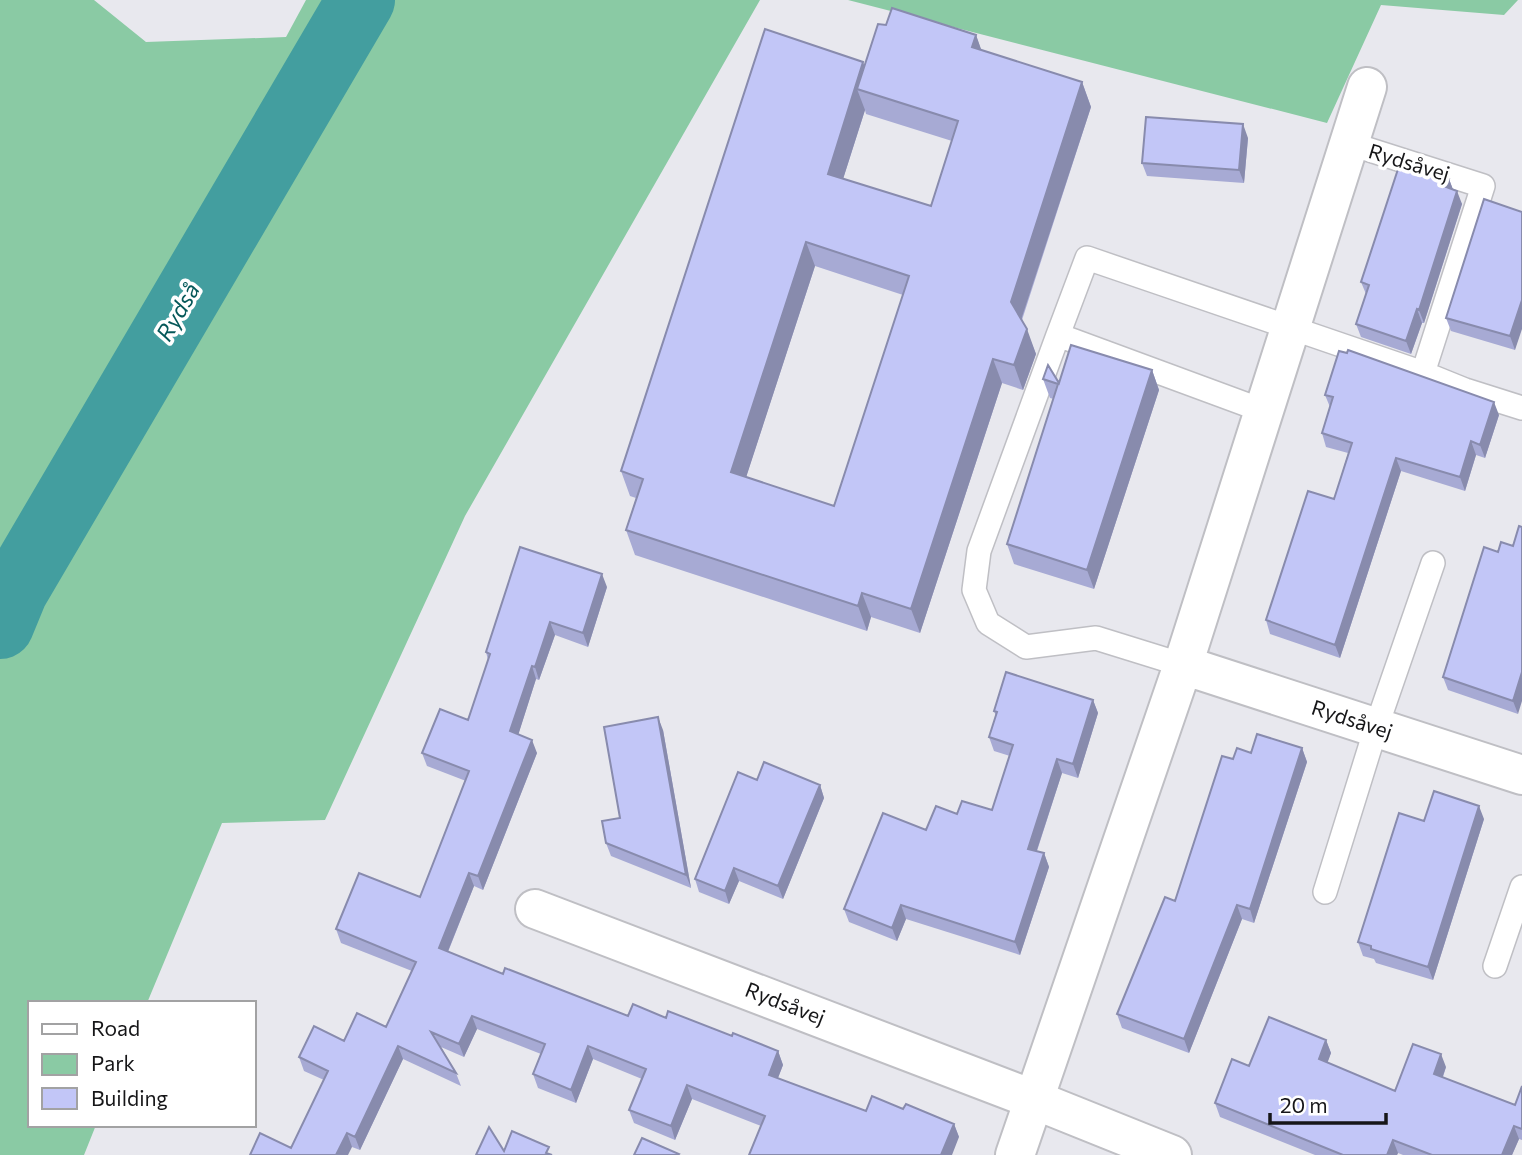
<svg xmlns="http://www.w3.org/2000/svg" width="1522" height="1155" viewBox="0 0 1522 1155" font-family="Commissioner,sans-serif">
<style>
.green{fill:#8acaa4}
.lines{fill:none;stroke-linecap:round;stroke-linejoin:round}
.river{stroke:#439e9f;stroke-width:68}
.lane-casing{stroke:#bfbfc4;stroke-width:26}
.street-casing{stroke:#bfbfc4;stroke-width:42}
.lane{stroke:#fff;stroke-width:23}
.street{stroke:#fff;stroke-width:38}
.wall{fill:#a7aad4;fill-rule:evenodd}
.shaded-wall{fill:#888bad}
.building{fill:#c2c6f7;stroke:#888bad;stroke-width:2;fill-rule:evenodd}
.labels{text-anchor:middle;stroke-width:7;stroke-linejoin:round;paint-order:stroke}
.street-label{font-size:21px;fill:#161618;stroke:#fff}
.water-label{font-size:23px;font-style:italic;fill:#055859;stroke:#fff}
</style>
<rect width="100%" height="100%" fill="#e8e8ee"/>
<path class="green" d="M0 0H94L146 42 286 37 306 0H760L465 516 325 820 222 823 147 1003H30V1125H96L84 1155H0Z
M848 0H1518L1504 15 1381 5 1327 123Z"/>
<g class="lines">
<path class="river" d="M0 625 14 591 361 0"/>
<defs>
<path id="lane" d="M1348 143 1483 186 1423 373 1465 390 1522 408
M1058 335 979 551 974 590 988 623 1026 647 1096 638 1183 665
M1264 411 1058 335 1087 258 1423 373
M1325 892 1376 728 1433 563
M1495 966 1522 887"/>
<path id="street" d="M1183 665 1522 775
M535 909 1035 1100 1172 1155
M1015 1155 1183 665 1367 87"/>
</defs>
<use href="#lane" class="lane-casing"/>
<use href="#street" class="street-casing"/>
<use href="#lane" class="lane"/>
<use href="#street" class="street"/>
</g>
<path class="wall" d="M886 25 976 35 981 50 1082 82 1091 107 1022 320 1036 354 1023 390 1002 383 920 633 871 617 867 631 635 555 626 530 636 498 630 496 621 471 865 65ZM865 110 866 114 952 141 931 206 843 179ZM815 266 903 295 834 506 746 477Z
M1248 138 1244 183 1147 176 1142 163Z
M1449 179 1453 190 1462 204 1424 323H1422L1411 354 1361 337 1356 324 1366 294 1361 282Z
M1522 212 1515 350 1451 331 1446 318Z
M1152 370 1159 390 1094 589 1014 564 1007 544 1054 399 1050 398 1043 379 1059 383Z
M1325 395 1499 415 1485 458 1476 455 1465 491 1401 471 1340 658 1270 634 1266 620 1334 499 1348 453 1326 447 1322 433 1330 407Z
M1484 547 1518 714 1448 690 1443 677Z
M607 587 588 647 555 635 539 680 536 679 518 735 537 753 483 890 474 886 448 952 503 974 628 1016 666 1018 732 1036 778 1051 783 1065 778 1078 866 1111 903 1109 954 1124 959 1137 761 1126 692 1099 675 1140 634 1123 629 1110 642 1079 593 1059 576 1103 538 1088 533 1074 541 1054 477 1029 464 1057 441 1047 456 1073 461 1086 403 1059 360 1150 352 1147 291 1148 324 1080 304 1071 299 1057 386 1027 412 971 341 943 336 929 420 897 466 781 427 766 422 753 468 720 488 660 486 652Z
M1093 700 1098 713 1078 778 1062 773 1037 851 1044 853 1049 867 1020 955 906 919 897 941 849 922 844 909 926 830 957 814 992 810 1010 756 994 751 989 737 996 716 994 711Z
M663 730 691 888 611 856 606 843 620 818Z
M1302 748 1307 762 1254 923 1242 919 1189 1053 1122 1028 1117 1014 1175 901 1233 759 1251 753Z
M757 780 820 785 824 798 783 899 739 881 729 904 699 892 695 879Z
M1484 819 1433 980 1376 963 1374 959 1363 956 1358 942 1424 821Z
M1326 1040 1331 1053 1327 1063 1395 1091 1446 1067 1443 1077 1515 1105 1522 1086V1140L1519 1139 1512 1155H1403L1398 1153 1397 1155H1315L1220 1117 1215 1103 1249 1066Z"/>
<path class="shaded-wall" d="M976 35 985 60 972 47Z
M863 62 872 87 857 89 865 110 837 198 828 174Z
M1082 82 1091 107 1019 326 1011 302Z
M1243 124 1248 138 1244 183 1239 170Z
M1449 179 1454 192 1446 187Z
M1457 191 1462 204 1424 323 1419 310Z
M806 242 815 266 740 496 731 472Z
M1522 300V329L1515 350 1510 336Z
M1417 309 1422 323 1411 354 1406 341Z
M1027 329 1036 354 1023 390 1014 365Z
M993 359 1002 383 920 633 911 609Z
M1152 370 1159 390 1094 589 1087 570Z
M1494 402 1499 415 1485 458 1480 445Z
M1471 441 1476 455 1465 491 1460 477Z
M1396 458 1401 471 1340 658 1335 645Z
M602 574 607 587 588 647 583 633Z
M862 593 871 617 867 631 858 606Z
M550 622 555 635 539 680 535 667Z
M532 666 536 679 515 745 510 731Z
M1522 672V701L1518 714 1513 701Z
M1093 700 1098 713 1078 778 1073 764Z
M658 717 663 730 691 888 686 875Z
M532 740 537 753 483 890 478 876Z
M1302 748 1307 762 1254 923 1250 909Z
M1057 759 1062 773 1033 862 1028 849Z
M820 785 824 798 783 899 778 886Z
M1479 806 1484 819 1433 980 1428 967Z
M1044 853 1049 867 1020 955 1015 942Z
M734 868 739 881 729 904 725 891Z
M469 873 474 886 444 961 439 948Z
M901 905 906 919 897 941 892 928Z
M1237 905 1242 919 1189 1053 1184 1039Z
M472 1016 477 1029 464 1057 459 1044Z
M1326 1040 1331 1053 1324 1072 1319 1059Z
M398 1046 403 1059 360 1150 355 1137Z
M588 1046 593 1059 576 1103 571 1090Z
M778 1051 783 1065 774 1088 769 1075Z
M1441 1054 1446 1067 1439 1087 1434 1074Z
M687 1085 692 1099 675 1140 671 1126Z
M954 1124 959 1137 952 1155H941Z
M1514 1126 1519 1139 1512 1155H1502Z
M347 1133 352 1147 348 1155H336Z
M1393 1140 1398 1153 1397 1155H1387Z"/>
<path class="building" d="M892 8 976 35 972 47 1082 82 1011 302 1027 329 1014 365 993 359 911 609 862 593 858 606 626 530 643 479 621 471 765 29 863 62 828 174 931 206 958 121 857 89 878 24 886 25ZM806 242 909 276 834 506 731 472Z
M1146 117 1243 124 1239 170 1142 163Z
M1400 163 1449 179 1446 187 1457 191 1419 310 1417 309 1406 341 1356 324 1369 285 1361 282Z
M1484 199 1522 212V300L1510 336 1446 318Z
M1071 345 1152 370 1087 570 1007 544 1058 384 1043 379 1048 365 1059 383Z
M1348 350 1494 402 1480 445 1471 441 1460 477 1396 458 1335 645 1266 620 1308 491 1334 499 1352 443 1322 433 1333 397 1325 395 1339 351 1347 353Z
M1519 526 1522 527V672L1513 701 1443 677 1484 547 1498 552 1501 542 1513 546Z
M520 547 602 574 583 633 550 622 535 667 532 666 510 731 532 740 478 876 469 873 439 948 503 974 505 968 628 1016 633 1004 666 1018 668 1011 732 1036 733 1033 778 1051 769 1075 866 1111 872 1096 903 1109 906 1104 954 1124 941 1155H749L765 1116 687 1085 671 1126 629 1110 646 1069 588 1046 571 1090 533 1074 545 1044 472 1016 459 1044 431 1032 456 1073 398 1046 355 1137 347 1133 336 1155H250L260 1133 291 1148 328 1071 299 1057 314 1026 344 1041 357 1013 386 1027 416 962 336 929 359 873 420 897 469 771 422 753 440 709 468 720 490 654 486 652Z
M1006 672 1093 700 1073 764 1057 759 1028 849 1044 853 1015 942 901 905 892 928 844 909 883 813 926 830 936 806 957 814 962 801 992 810 1013 745 989 737 997 712 994 711Z
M658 717 686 875 606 843 602 821 620 818 604 727Z
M1257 734 1302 748 1250 909 1237 905 1184 1039 1117 1014 1165 897 1175 901 1222 756 1233 759 1237 748 1251 753Z
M764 762 820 785 778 886 734 868 725 891 695 879 738 772 757 780Z
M1434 791 1479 806 1428 967 1371 949V946L1358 942 1399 813 1424 821Z
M1269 1017 1326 1040 1319 1059 1395 1091 1413 1044 1441 1054 1434 1074 1515 1105 1522 1086V1129L1514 1126 1502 1155H1432L1393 1140 1387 1155H1343L1215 1103 1232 1059 1249 1066Z
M489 1127 504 1151 512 1131 549 1147 546 1153 552 1155H476Z
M642 1138 679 1154 678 1155H634Z"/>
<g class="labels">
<g class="street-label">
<text transform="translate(1409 163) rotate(17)" y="7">Rydsåvej</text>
<text transform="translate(1352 720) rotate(18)" y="7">Rydsåvej</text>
<text transform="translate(785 1004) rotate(21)" y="7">Rydsåvej</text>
</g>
<g class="water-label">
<text transform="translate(178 312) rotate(-60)" y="8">Rydså</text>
</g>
</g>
<rect x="28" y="1001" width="228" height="126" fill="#ffffff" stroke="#a2a2a3" stroke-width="2"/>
<rect x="42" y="1024" width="35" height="10" fill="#ffffff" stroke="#a2a2a3" stroke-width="2"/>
<text x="91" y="1036" font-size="21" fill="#161618">Road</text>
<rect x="42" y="1054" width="35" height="21" fill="#8acaa4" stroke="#a2a2a3" stroke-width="2"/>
<text x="91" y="1071" font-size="21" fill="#161618">Park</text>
<rect x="42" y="1088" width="35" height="21" fill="#c2c6f7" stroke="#a2a2a3" stroke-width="2"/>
<text x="91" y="1106" font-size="21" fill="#161618">Building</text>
<path d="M1270 1113v10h116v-10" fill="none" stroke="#161618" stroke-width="3.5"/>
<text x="1280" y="1113" font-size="21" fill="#161618" stroke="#ffffff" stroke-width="5" paint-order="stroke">20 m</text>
</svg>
